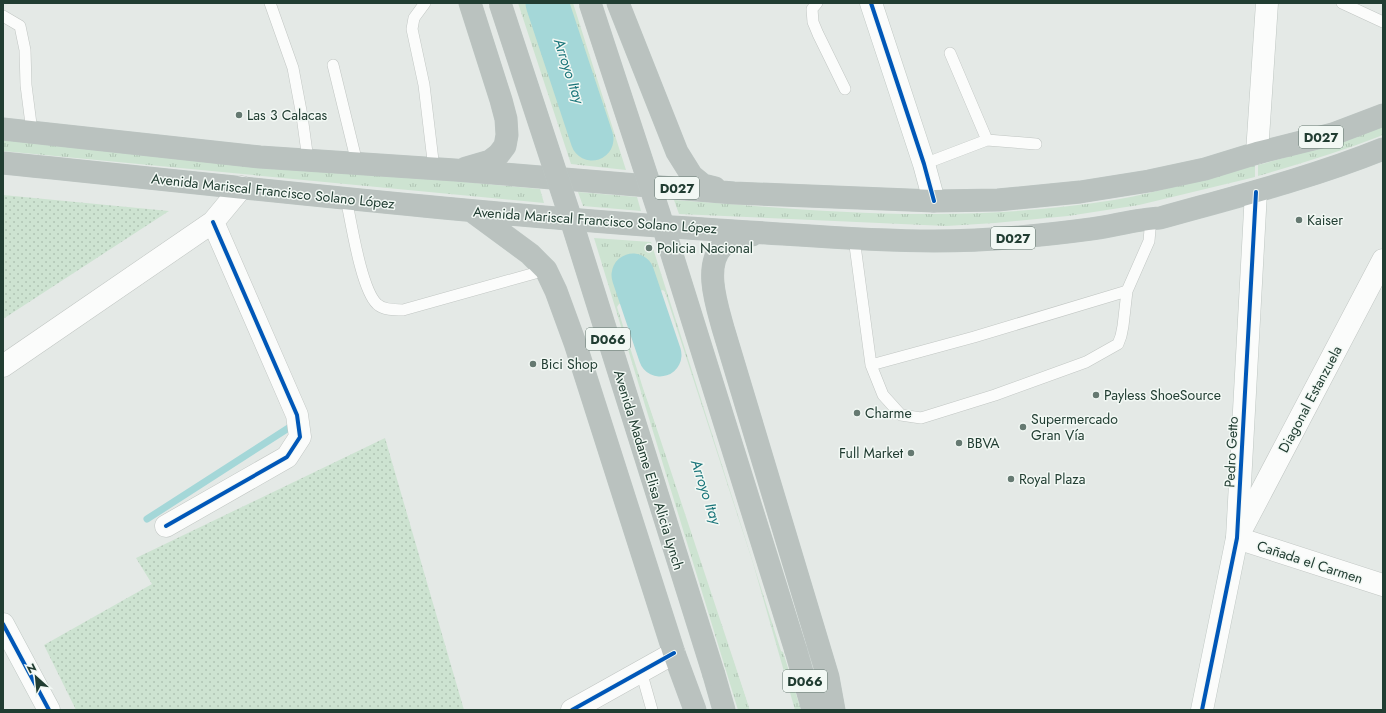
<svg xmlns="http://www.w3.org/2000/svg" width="1386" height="713" viewBox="0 0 1386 713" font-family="Jost,sans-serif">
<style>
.grass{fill:url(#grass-tufts)}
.park{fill:url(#park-dots)}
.pier{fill:#e4e9e6}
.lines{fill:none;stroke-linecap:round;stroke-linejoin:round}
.stream{stroke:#a4d7d8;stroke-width:7}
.river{stroke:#a4d7d8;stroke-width:43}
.lane-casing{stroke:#c1c6c3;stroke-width:12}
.street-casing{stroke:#c1c6c3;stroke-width:23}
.secondary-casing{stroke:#bfc7c3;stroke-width:23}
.highway-casing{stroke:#bcc5c2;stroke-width:23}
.lane{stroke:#fbfcfb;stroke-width:11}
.street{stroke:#fbfcfb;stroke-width:22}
.secondary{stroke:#fbfcfb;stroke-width:22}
.highway{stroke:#bac2bf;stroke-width:22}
.highway-bridge-casing{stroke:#bcc5c2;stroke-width:23;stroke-linecap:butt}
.highway-bridge{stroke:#bac2bf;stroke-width:22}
.cycleway-casing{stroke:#f2f8f4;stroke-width:6}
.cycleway{stroke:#0057b8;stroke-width:4}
.poi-dot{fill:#657971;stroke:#f2f8f4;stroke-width:1.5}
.labels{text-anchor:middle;stroke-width:3;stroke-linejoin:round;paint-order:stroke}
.shield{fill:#f2f8f4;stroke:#60756c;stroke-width:1}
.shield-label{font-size:13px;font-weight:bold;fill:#213d32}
.poi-label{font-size:14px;fill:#213d32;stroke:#f2f8f4;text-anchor:start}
.street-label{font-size:14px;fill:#213d32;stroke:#f2f8f4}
.water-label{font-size:15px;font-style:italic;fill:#1a757a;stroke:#f2f8f4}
</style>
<defs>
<pattern id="grass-tufts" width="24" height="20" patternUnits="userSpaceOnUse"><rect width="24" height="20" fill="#cde3d1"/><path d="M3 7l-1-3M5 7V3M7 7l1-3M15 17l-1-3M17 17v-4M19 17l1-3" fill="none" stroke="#b0c4b4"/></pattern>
<pattern id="park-dots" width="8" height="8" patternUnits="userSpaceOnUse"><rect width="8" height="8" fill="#cde3d1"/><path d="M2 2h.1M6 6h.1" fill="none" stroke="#b0c4b4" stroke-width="1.8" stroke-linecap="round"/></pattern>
</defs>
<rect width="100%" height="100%" fill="#e4e9e6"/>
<path class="grass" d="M518 3H528L561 104H598L564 3H573L626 170 571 164Z
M1383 124V135C1342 151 1300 164 1258 176V165C1301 154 1341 140 1383 124Z
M3 139 540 189 544 203 3 151Z
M1255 165V177L1139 205 1068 216 995 223 946 226 679 214 674 200C762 206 849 215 937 214 994 214 1057 209 1114 200 1162 192 1208 177 1255 165Z
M578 192 637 197 641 211 583 206Z
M594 238 651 242 781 651 783 652 801 710H794L641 381 750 710H738Z"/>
<path class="park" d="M3 195 169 211 3 319Z
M385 438 464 710H76L44 645 152 584 136 558Z"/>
<path class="pier" d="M529 3H565L598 101 597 103H561Z
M663 290 665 292 753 563 795 710H750L685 508 643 388 617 307 619 304Z"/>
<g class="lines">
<path class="stream" d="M147 519 290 427"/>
<path class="river" d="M547 3 592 139
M633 275 660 355"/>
<defs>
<path id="lane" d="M270 3 293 68 302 116 308 160
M425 3 414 18 412 29 424 85 434 169
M817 3 812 9 813 22 818 34 845 89
M1342 3 1383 22
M3 16 20 26 25 50 26 85 32 132
M950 53 987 140
M333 65 357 163
M924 164 987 140 1036 144
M346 198C351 221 361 289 377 304 383 310 395 310 403 310L546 270
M854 238 871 365 883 395 901 415 921 418 995 395 1086 362 1118 344 1121 336 1123 326 1127 291 1149 241 1151 218
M871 365 974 337 1127 291
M641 671 652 710"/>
<path id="street" d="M1383 260 1237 538 1383 585
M3 366 213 222 242 187
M166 526 287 457 300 437 297 415 213 222
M572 710 674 653"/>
<path id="secondary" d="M871 3 924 164 934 201
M1257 153 1267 3
M3 624 49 710
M1202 710 1237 538 1256 192"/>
<path id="highway" d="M618 3 677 152 692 176 703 185 715 188
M3 129 260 157 455 170 734 193 934 201 998 200 1080 192 1149 181 1205 169 1257 153 1333 134 1383 115
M3 163C241 187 479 215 718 230 790 234 862 241 934 241 987 241 1039 236 1091 229 1114 226 1137 219 1160 218 1235 197 1311 178 1383 149
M466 168 490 161 499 154 505 146 507 135 506 119 501 100 470 3
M473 212 530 254 546 270 556 291 575 343 674 653 695 710
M752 235C741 237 730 239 723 246 703 265 717 306 723 328L828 677 834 710
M796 651 813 710
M714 675 724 710"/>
</defs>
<use href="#lane" class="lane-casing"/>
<use href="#street" class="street-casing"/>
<use href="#secondary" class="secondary-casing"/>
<use href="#highway" class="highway-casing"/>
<use href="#lane" class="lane"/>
<use href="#street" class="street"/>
<use href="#secondary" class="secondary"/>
<use href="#highway" class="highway"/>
<defs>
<path id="highway-bridge" d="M500 3 568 210 714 675
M590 3 659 213 796 651"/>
</defs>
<use href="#highway-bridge" class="highway-bridge-casing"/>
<use href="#highway-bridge" class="highway-bridge"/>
<defs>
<path id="cycleway" d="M871 3 924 164 934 201
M166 526 287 457 300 437 297 415 213 222
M3 624 49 710
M572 710 674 653
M1202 710 1237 538 1256 192"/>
</defs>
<use href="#cycleway" class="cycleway-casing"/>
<use href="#cycleway" class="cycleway"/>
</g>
<g class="poi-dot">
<circle cx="239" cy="115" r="4"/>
<circle cx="1299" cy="220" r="4"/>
<circle cx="649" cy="248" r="4"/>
<circle cx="533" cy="364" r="4"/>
<circle cx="1096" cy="395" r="4"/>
<circle cx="857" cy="413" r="4"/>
<circle cx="1023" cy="427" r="4"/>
<circle cx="959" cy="443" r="4"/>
<circle cx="911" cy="453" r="4"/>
<circle cx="1011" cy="479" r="4"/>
</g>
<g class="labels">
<g class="shield">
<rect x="1299" y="126" width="44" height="22" rx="3"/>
<rect x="655" y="177" width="44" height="22" rx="3"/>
<rect x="991" y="227" width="44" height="22" rx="3"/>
<rect x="586" y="328" width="44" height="22" rx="3"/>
<rect x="783" y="670" width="44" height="22" rx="3"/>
</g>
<g class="shield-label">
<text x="1321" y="142">D027</text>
<text x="677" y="193">D027</text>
<text x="1013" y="243">D027</text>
<text x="608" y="344">D066</text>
<text x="805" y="686">D066</text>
</g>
<g class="poi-label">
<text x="247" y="120">Las 3 Calacas</text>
<text x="1307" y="225">Kaiser</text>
<text x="657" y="253">Policia Nacional</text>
<text x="541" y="369">Bici Shop</text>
<text x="1104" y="400">Payless ShoeSource</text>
<text x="865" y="418">Charme</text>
<text x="1031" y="424">Supermercado<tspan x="1031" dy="16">Gran Vía</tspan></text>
<text x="967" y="448">BBVA</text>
<text x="903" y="458" text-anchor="end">Full Market</text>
<text x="1019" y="484">Royal Plaza</text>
</g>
<g class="street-label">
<text transform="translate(273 191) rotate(6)" y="5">Avenida Mariscal Francisco Solano López</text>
<text transform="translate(595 220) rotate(4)" y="5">Avenida Mariscal Francisco Solano López</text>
<text transform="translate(1310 399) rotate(-62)" y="5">Diagonal Estanzuela</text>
<text transform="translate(1231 452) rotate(-87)" y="5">Pedro Getto</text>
<text transform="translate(649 470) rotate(73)" y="5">Avenida Madame Elisa Alicia Lynch</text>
<text transform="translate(1310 562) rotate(18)" y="5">Cañada el Carmen</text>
</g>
<g class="water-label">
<text transform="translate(569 71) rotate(72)" y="5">Arroyo Itay</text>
<text transform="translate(706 492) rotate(72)" y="5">Arroyo Itay</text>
</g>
</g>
<rect width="1386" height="713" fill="none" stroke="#213d32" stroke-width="8"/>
<g transform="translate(36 677) rotate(333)" stroke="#f2f8f4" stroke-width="3" paint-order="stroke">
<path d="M0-3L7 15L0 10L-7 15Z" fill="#213d32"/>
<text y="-6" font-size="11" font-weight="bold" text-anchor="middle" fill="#213d32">N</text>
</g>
</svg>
